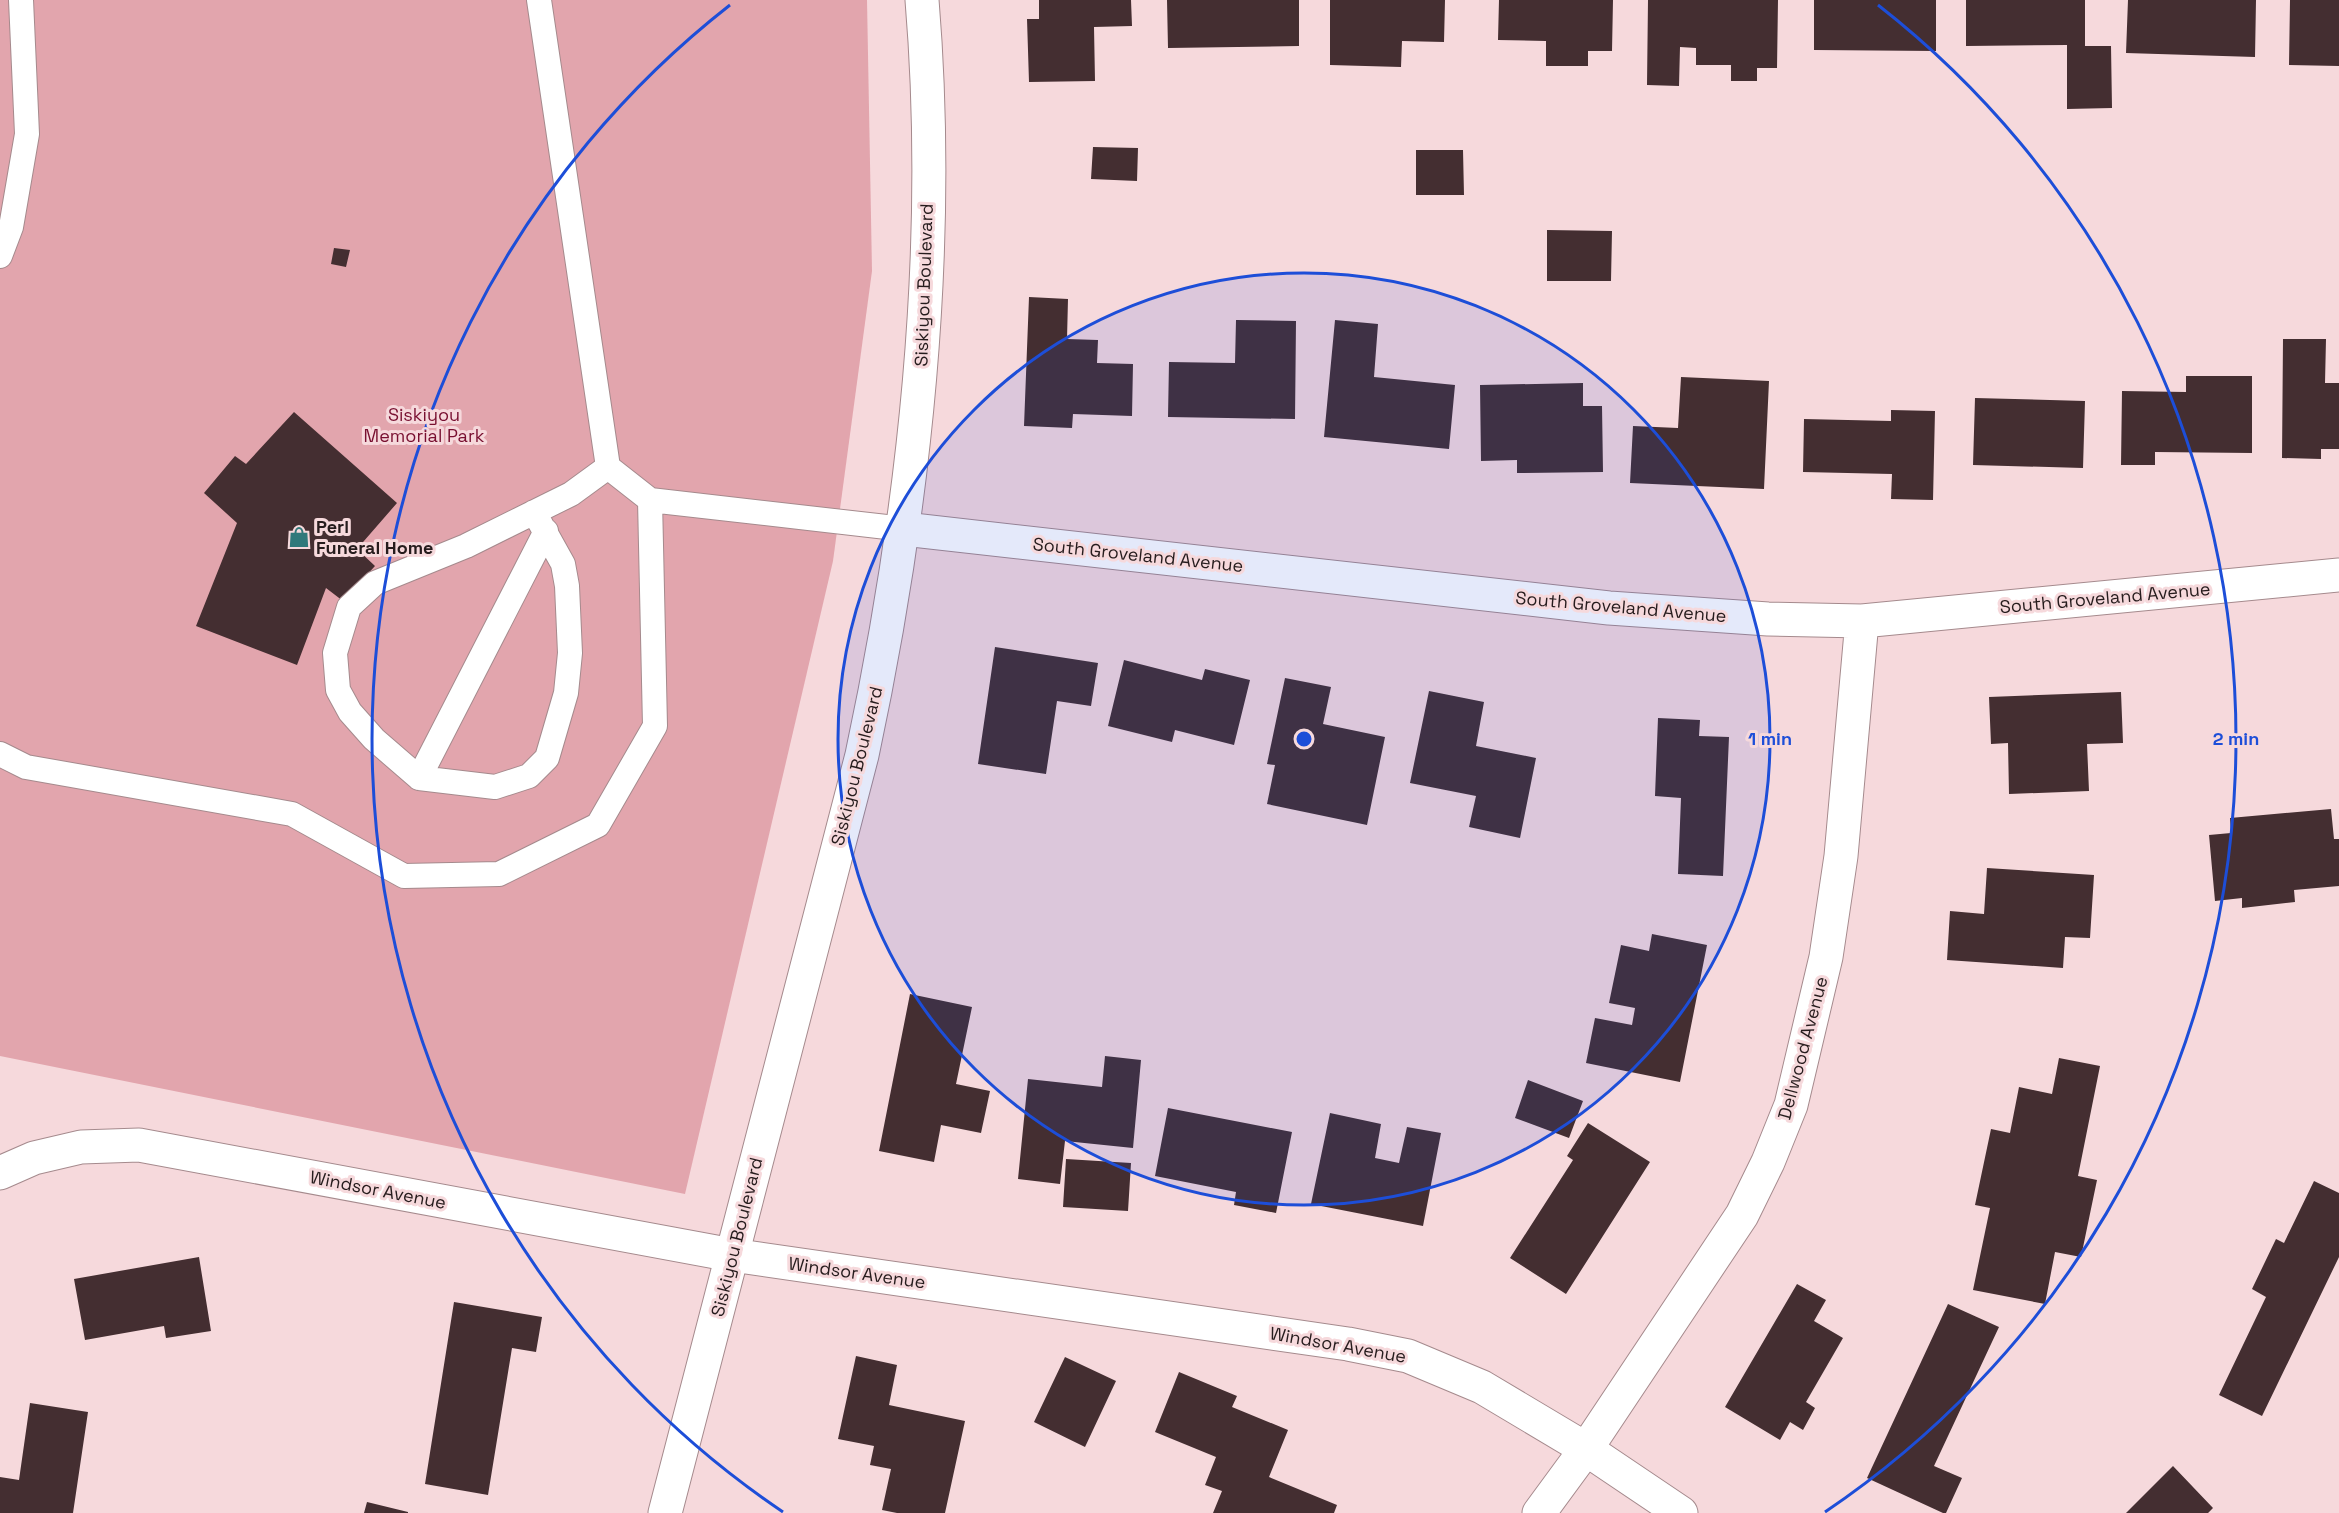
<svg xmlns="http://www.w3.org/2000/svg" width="2339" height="1513" viewBox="0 0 2339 1513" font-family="'Space Grotesk',sans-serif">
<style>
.green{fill:#e2a5ad}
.building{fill:#442e31}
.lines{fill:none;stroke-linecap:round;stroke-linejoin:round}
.lane-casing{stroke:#a58a8d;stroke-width:26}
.street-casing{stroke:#a58a8d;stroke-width:35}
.secondary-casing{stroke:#a58a8d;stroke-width:35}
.lane{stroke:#fff;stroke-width:24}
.street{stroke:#fff;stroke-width:33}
.secondary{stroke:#fff;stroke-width:33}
.ring{fill:none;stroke:#1d4ed8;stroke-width:3}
.labels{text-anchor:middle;stroke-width:6;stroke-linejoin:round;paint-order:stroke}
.street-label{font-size:18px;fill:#261c1d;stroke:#f6d9dc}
.park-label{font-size:18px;fill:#780f30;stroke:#f6d9dc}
.poi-label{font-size:18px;font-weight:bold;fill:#261c1d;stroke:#f6d9dc;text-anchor:start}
.centre{fill:#1d4ed8;stroke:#f6d9dc;stroke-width:3}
.ring-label{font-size:18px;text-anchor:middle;font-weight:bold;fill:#1d4ed8;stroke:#f6d9dc;stroke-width:6;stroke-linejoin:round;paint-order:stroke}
</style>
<rect width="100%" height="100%" fill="#f6d9dc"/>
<path class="green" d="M0 0H867L872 271 833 561 685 1194 0 1056Z"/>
<path class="building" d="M1039 0H1131L1132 26 1094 27 1095 81 1029 82 1027 19H1039Z
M1167 0H1299V46L1168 48Z
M1330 0H1445L1444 42 1402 41 1401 67 1330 65Z
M1499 0H1613L1612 51H1588V66H1546V41L1498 40Z
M1648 0H1778L1777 68H1757V81H1731V65H1696V48L1680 47 1679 86 1647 85Z
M1814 0H1936V51L1814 50Z
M1966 0H2085V46H2111L2112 108 2067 109V45L1966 46Z
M2128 0H2256L2255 57 2126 53Z
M2290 0H2339V66L2289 65Z
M1093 147 1138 148 1137 181 1091 179Z
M1416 150H1463L1464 195H1416Z
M1547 230 1612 231 1611 281H1547Z
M334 248 350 250 346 267 331 264Z
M1029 297 1068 299 1067 339 1098 340 1097 363 1133 364 1132 416 1073 414 1072 428 1024 426Z
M1236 320 1296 321 1295 419 1168 417 1169 362 1235 363Z
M1335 320 1378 324 1374 377 1455 385 1449 449 1324 437Z
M2283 339H2326L2325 383H2339V449H2321V459L2282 458Z
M2186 376H2252V453L2155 452V465H2121L2122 391 2186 392Z
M1681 377 1769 381 1764 489 1630 483 1633 426 1678 428Z
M1583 383V406H1602L1603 472 1517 473V460L1481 461 1480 385Z
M1975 398 2085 401 2083 468 1973 465Z
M1891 410 1935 411 1933 500 1891 499 1892 474 1803 472 1804 419 1891 421Z
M294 412 397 503 357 549 375 566 343 601 326 588 297 665 196 626 237 523 204 493 235 456 246 464Z
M995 647 1098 663 1091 706 1057 701 1046 774 978 764Z
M1124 660 1202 680 1205 669 1250 680 1234 745 1175 730 1172 742 1108 726Z
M1285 678 1331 687 1323 724 1385 737 1367 825 1267 804 1275 765 1267 764Z
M1429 691 1484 702 1476 746 1536 758 1520 838 1469 827 1476 796 1410 783Z
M2121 692 2123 743 2087 744 2089 791 2009 794 2008 743 1991 744 1989 697Z
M1658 718 1700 720 1699 736 1729 737 1723 876 1678 874 1681 798 1655 796Z
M2331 809 2334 839H2339V886L2294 890 2295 902 2242 908V898L2215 901 2209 835 2231 833 2230 818Z
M1987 868 2094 875 2090 938 2065 937 2063 968 1947 960 1950 911 1984 914Z
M1652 934 1707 945 1680 1082 1586 1063 1595 1018 1632 1025 1635 1008 1609 1003 1621 945 1649 951Z
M910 994 972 1007 956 1084 990 1091 981 1133 941 1125 934 1162 879 1151Z
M1105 1056 1141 1060 1133 1148 1065 1141 1060 1184 1018 1179 1028 1079 1102 1087Z
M2059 1058 2100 1066 2078 1176 2097 1180 2081 1257 2055 1252 2045 1304 1973 1290 1990 1208 1975 1205 1991 1129 2010 1133 2019 1087 2052 1094Z
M1528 1080 1583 1101 1569 1138 1515 1118Z
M1168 1108 1292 1132 1276 1213 1234 1205 1236 1192 1155 1176Z
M1330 1113 1381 1124 1375 1158 1399 1163 1407 1127 1441 1133 1423 1226 1311 1204Z
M1588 1123 1650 1162 1566 1294 1510 1258 1573 1160 1567 1156Z
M1066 1159 1131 1163 1128 1211 1063 1207Z
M2314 1181 2339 1193V1257L2262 1416 2219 1395 2266 1297 2252 1289 2276 1239 2284 1243Z
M199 1257 211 1331 166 1338 164 1326 85 1340 74 1279Z
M1797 1284 1826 1300 1814 1321 1843 1338 1806 1402 1815 1408 1803 1430 1790 1422 1780 1440 1725 1407Z
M454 1302 542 1317 536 1352 512 1348 488 1495 425 1484Z
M1948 1304 1999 1327 1934 1466 1962 1478 1946 1513H1943L1867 1478Z
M856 1356 897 1365 889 1405 965 1421 945 1513H897L882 1510 891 1469 870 1465 874 1446 838 1439Z
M1065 1357 1116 1381 1085 1447 1034 1422Z
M1179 1372 1237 1396 1232 1407 1288 1430 1269 1477 1337 1505 1334 1513H1213L1222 1491 1205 1485 1216 1457 1155 1432Z
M30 1403 88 1412 73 1513H0V1477L19 1480Z
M2173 1466 2213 1508 2208 1513H2126Z
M367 1502 408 1512V1513H364Z"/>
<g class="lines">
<defs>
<path id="lane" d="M539 0 608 467 650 500 904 529
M0 256 11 227 27 134 21 0
M534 512 563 564 567 586 570 653 566 693 547 758 529 776 495 787 419 778 374 739 350 712 338 690 335 653 349 607 375 583 466 546 571 494 608 467
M0 754 26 767 292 814 404 876 499 874 598 825 655 726 650 500
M419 778 546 531"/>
<path id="street" d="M904 529 1609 608 1768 619 1862 621 2339 575
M0 1173 34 1158 81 1147 139 1145 732 1255 1348 1344 1408 1356 1482 1387 1586 1449 1681 1513
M1539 1513 1586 1449 1742 1215 1768 1162 1791 1105 1826 957 1841 856 1862 621"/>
<path id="secondary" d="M665 1513 862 755C915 507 943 253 922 0"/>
</defs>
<use href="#lane" class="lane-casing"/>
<use href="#street" class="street-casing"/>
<use href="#secondary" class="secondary-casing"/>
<use href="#lane" class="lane"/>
<use href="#street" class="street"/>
<use href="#secondary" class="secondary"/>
</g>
<circle cx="1304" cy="739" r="466" fill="#1d4ed8" fill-opacity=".12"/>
<g class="ring">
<circle cx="1304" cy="739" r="466"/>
<path d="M783 1512A932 932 0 0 1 730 5M1878 5A932 932 0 0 1 1825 1512"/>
</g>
<defs>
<symbol id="shop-bare" viewBox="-9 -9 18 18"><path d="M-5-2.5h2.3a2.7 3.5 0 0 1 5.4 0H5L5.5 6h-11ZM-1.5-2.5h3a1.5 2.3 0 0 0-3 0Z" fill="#30797b" stroke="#f6d9dc" stroke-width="2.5" paint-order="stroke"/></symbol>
</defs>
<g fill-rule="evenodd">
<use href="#shop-bare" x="284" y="522" width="30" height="30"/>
</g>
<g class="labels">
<g class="street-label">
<text transform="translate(924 285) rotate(-88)" y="6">Siskiyou Boulevard</text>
<text transform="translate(1138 555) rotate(6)" y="6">South Groveland Avenue</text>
<text transform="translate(2105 598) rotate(-5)" y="6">South Groveland Avenue</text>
<text transform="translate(1621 607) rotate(5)" y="6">South Groveland Avenue</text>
<text transform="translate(857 766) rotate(-76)" y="6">Siskiyou Boulevard</text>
<text transform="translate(1803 1048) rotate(-75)" y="6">Dellwood Avenue</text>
<text transform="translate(378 1190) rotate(11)" y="6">Windsor Avenue</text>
<text transform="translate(737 1237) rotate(-76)" y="6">Siskiyou Boulevard</text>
<text transform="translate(857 1273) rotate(8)" y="6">Windsor Avenue</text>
<text transform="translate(1338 1345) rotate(10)" y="6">Windsor Avenue</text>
</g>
<g class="park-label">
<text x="424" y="421">Siskiyou<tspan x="424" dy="21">Memorial Park</tspan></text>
</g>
<g class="poi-label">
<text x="316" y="533">Perl<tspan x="316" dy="21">Funeral Home</tspan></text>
</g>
</g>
<circle cx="1304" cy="739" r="9" class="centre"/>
<g class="ring-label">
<text x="1770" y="745">1 min</text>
<text x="2236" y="745">2 min</text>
</g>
</svg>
